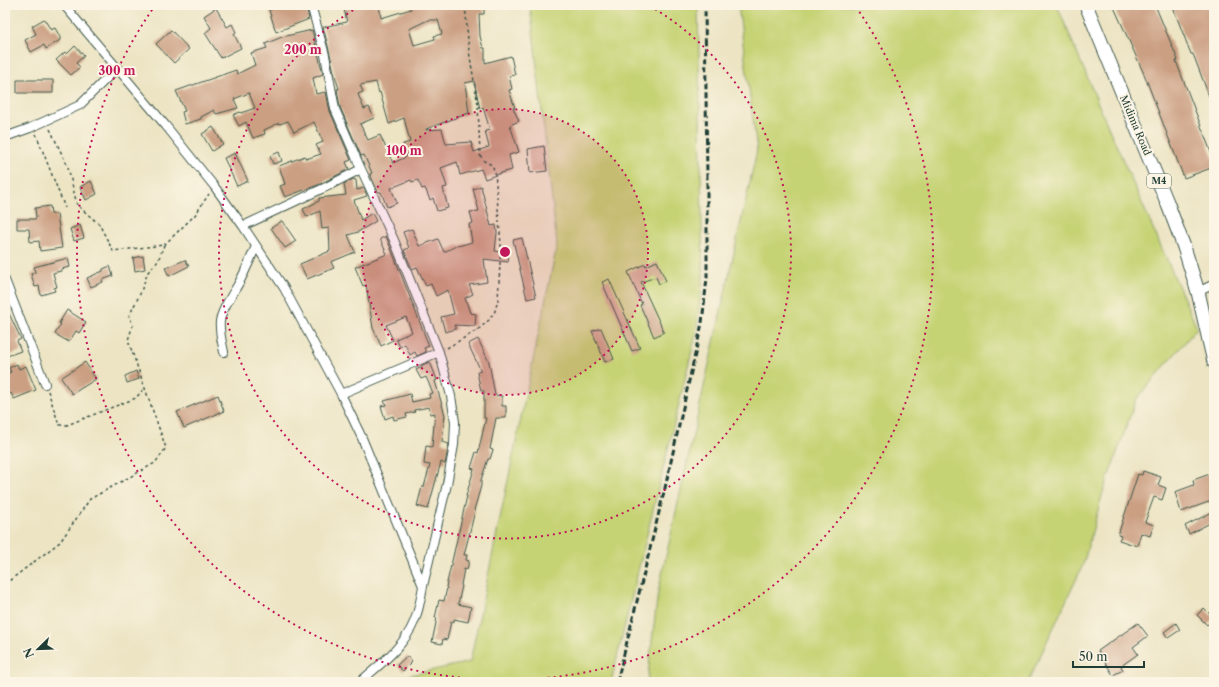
<svg xmlns="http://www.w3.org/2000/svg" width="1219" height="687" viewBox="0 0 1219 687" font-family="'Libre Caslon Text',serif">
<style>
.green{fill:#c6d375;stroke:#728854}
.building{fill:#cb9f82;fill-rule:evenodd}
.lines{fill:none;stroke-linecap:round;stroke-linejoin:round}
.minor-casing{stroke:#3e5649;stroke-width:10}
.primary-casing{stroke:#3e5649;stroke-width:15}
.path{stroke:#3e5649;stroke-width:1.5;stroke-dasharray:3 3;stroke-linecap:butt}
.minor{stroke:#fff;stroke-width:8}
.primary{stroke:#fff;stroke-width:13}
.rail{stroke:#1f3d34;stroke-width:3;stroke-dasharray:6 3;stroke-linecap:butt}
.ring{fill:none;stroke:#c2185b;stroke-width:2;stroke-dasharray:2 4}
.labels{text-anchor:middle;stroke-width:4;stroke-linejoin:round;paint-order:stroke}
.shield{fill:#fcf5e5;stroke:#617469;stroke-width:1}
.shield-label{font-size:9px;font-weight:bold;fill:#1f3d34}
.street-label{font-size:10px;fill:#1f3d34;stroke:#fcf5e5}
.centre{fill:#c2185b;stroke:#fcf5e5;stroke-width:2}
.ring-label{font-size:12px;text-anchor:middle;font-weight:bold;fill:#c2185b;stroke:#fcf5e5;stroke-width:4;stroke-linejoin:round;paint-order:stroke}
</style>
<rect width="100%" height="100%" fill="#fcf5e5"/>
<filter id="ink" filterUnits="userSpaceOnUse"><feTurbulence type="fractalNoise" baseFrequency=".025" numOctaves="2"/><feDisplacementMap in="SourceGraphic" scale="8" xChannelSelector="R" yChannelSelector="G"/><feConvolveMatrix kernelMatrix="1 2 1 2 8 2 1 2 1" color-interpolation-filters="sRGB"/></filter>
<filter id="wash" filterUnits="userSpaceOnUse"><feTurbulence type="fractalNoise" baseFrequency=".012" numOctaves="4" result="noise"/><feDisplacementMap in="SourceGraphic" scale="16" xChannelSelector="R" yChannelSelector="G"/><feGaussianBlur stdDeviation="0.9" result="paint"/><feColorMatrix in="noise" values="0 0 0 0 0 0 0 0 0 0 0 0 0 0 0 0 0 1.4 0 .05"/><feComposite in="paint" operator="in"/></filter>
<g filter="url(#wash)">
<rect width="100%" height="100%" fill="#ece4c3"/>
<path class="green" d="M530 5H698L703 277 696 334 611 682H378L470 662 557 245Z
M738 5H1057L1103 115 1197 328 1136 400 1103 492 1083 565 1028 682H647L658 592 757 150Z"/>
<g id="blocks">
<path class="building" d="M284 5H306L309 19 276 32 269 10Z
M343 5H379L381 18 411 9 409 5H484V14H479L480 36 483 48H485V63L511 56 515 75 509 76 512 89 509 90 515 108H513L519 121 510 125 519 152 509 155 512 170 501 173 485 179 481 169 460 175 457 162 441 168 447 187 443 188 448 208 437 211 433 198 430 200 425 188 422 189 418 180 412 182 411 180 391 188 397 203 387 207 381 192H378L370 174 372 173 364 155 361 156 340 107 337 89H339L334 72 330 54 323 27 347 22ZM428 20H438L442 34 434 36 435 39 414 45 409 29ZM474 81 480 109 483 107 490 130 485 131 489 147 474 152 471 142 446 144 442 129 426 130V129L469 113 465 83ZM376 82 379 93 380 92 389 124 404 118 410 142 403 144 407 155H406V157L393 163 380 135 368 140 360 124 374 118 369 107 364 109 358 94 363 92 360 85Z
M1113 5H1155L1178 60 1176 61 1214 160V167L1184 178 1144 74Z
M1172 5H1212L1214 11V109L1193 54H1191Z
M216 8 227 27 232 24 236 32 234 34 241 48 221 58 205 33 211 28 204 16Z
M44 19 51 30 55 28 60 37V40L46 49 44 45 31 52 25 40 36 34 32 26Z
M171 30 189 49 174 63 156 44Z
M312 30 323 74 313 78 316 94 326 92 330 111 351 160 346 162 349 169 318 185 285 197 280 186 285 184 279 166 305 156 306 159 321 154 316 145 323 142 314 122 294 132 288 121 280 124 279 123 264 130 265 134 253 138 246 122 239 126 233 115 240 112 241 113 255 108 249 93 234 99 238 108 216 114 214 110 201 117V119L185 124 182 112 185 111 176 91 236 70 237 74 255 65 251 53 267 48 265 44 282 37Z
M75 46 84 56 76 63 80 67 71 75 56 60 65 52 67 54Z
M17 80H53V93H17Z
M213 127 223 144 212 151 202 134Z
M544 146 547 171 530 173 528 149Z
M279 152 282 161 273 164 270 156Z
M235 153 248 181 237 186 224 158Z
M353 179 356 180 357 190 364 188 367 196 354 200 361 220 372 213 376 221 358 232 348 235 355 252 331 262 334 268 307 279 300 264 330 251 329 228 322 229 320 211 307 217 303 209 319 201V198L346 195 344 184Z
M91 181 97 194 86 200 80 187Z
M481 186 491 226 496 225 497 233 495 251 509 253 508 262 484 259 487 282 469 285 473 294 465 298 470 313 476 314 475 326 454 325 456 329 445 332 441 317 454 314 448 290 436 296 431 284 426 286 417 267 412 269 404 250 409 248 403 232 412 229 419 246 438 239 444 252 458 245V246L472 242 469 224 473 223 470 212 479 211 473 189Z
M50 206 51 214H57L62 248 40 251 39 241 30 242 29 229H17V219H35L36 218 35 208Z
M282 221 296 241 285 248 271 228Z
M80 225 84 238 74 241 70 229Z
M386 236 429 346 424 348 426 352 417 356 415 352 410 355 405 344 400 347 396 339 412 332 406 317 386 325 393 340 381 346 373 328 366 285 363 286 355 267 387 254 380 239Z
M522 238 536 297 527 299 513 240Z
M143 256 145 269 135 271 133 258Z
M68 258 70 267 61 269V271L53 273 57 287 54 288 55 291 41 295 39 286 35 287 31 274 35 273 34 267Z
M185 260 189 266 169 276 165 268Z
M657 261 666 281 659 284 656 277 641 282 664 332 654 337 640 305 642 304 628 272 645 264 646 266Z
M110 266 113 276 102 280 103 282 91 287 87 278 103 271V269Z
M609 279 640 348 632 351 602 282Z
M5 305 21 339 17 341 21 351 7 356 5 350Z
M67 310 86 322 79 333 76 331 69 342 55 334 61 324 59 323Z
M601 328 614 359 605 362 592 331Z
M478 339 489 362 495 395 502 396V406H506V418H496L490 449 493 450 490 459H488L481 480V486L474 510 475 511 464 555H467L466 560 469 561 467 570 464 569 461 585 462 586 458 604 471 607 468 622 454 619V622L451 621 447 640 443 639 442 644 432 642 437 618H435L439 600 444 601 447 588 446 587 467 496H466L474 469 471 468 476 452 478 453 486 418H484V391H481L477 372 481 371 468 344Z
M85 362 96 379 72 394 61 378Z
M430 362 437 380 435 381 445 415 442 442 449 444 445 464 441 462 428 509 417 506 422 487H424L430 465 424 464 426 446 432 447 435 413 430 414 429 407 414 410 415 412 406 414 407 417 394 420 393 416 385 419 381 406 386 405 384 401 410 394 412 402 430 398 429 394 433 393 426 377 421 379 416 370 422 367V365Z
M17 364 19 369 26 366 36 390 14 399 11 393 5 396V374L11 372 9 368Z
M136 371 139 379 127 383 125 376Z
M218 395 224 411 184 428 177 412Z
M1143 471 1161 477 1158 485 1166 488 1162 500 1154 497 1145 522 1154 525 1150 536 1141 533 1137 546 1119 540 1121 536 1118 535 1138 474 1142 475Z
M1210 474 1214 486V500L1181 512 1175 492 1194 485 1193 480Z
M1214 511V521L1189 534 1185 526Z
M1204 608 1214 618 1207 625 1197 615Z
M1138 623 1148 636 1133 647 1138 654 1121 666 1123 670 1113 675 1098 651Z
M1176 623 1180 630 1168 638 1164 632Z
M407 656 412 662 403 671 397 665Z"/>
</g>
</g>
<g filter="url(#ink)">
<use href="#blocks" fill-opacity="0" stroke="#3e5649" stroke-width="1"/>
<g class="lines">
<defs>
<path id="minor" d="M64 5 166 126 214 186 243 226 284 288 341 394 362 438 423 586
M311 5 325 55 335 109 361 169 394 240 416 295 439 352 451 396 455 422 454 445 447 484 423 586C421 598 419 611 414 622 404 647 379 665 360 682
M5 137 30 128 80 105 117 68
M243 226 328 186 361 169
M5 280 45 384
M1198 292 1214 284
M224 352C222 342 219 332 220 321 222 308 230 299 236 288 244 275 250 260 256 246
M341 394 439 352"/>
<path id="primary" d="M1086 5 1167 202 1184 247 1198 292 1214 362"/>
</defs>
<use href="#minor" class="minor-casing"/>
<use href="#primary" class="primary-casing"/>
<path class="path" d="M50 129 68 167 77 205 99 224 113 251 164 245 195 215 209 194
M36 134 65 208
M447 348 479 329 489 320 495 311 498 300 501 245 495 172 492 165 484 161 480 155 478 105 469 51 465 5
M48 391 59 425H67L136 398 145 387
M5 584 60 542 90 499 155 463 166 448 128 340 133 325 129 316 140 294 148 272 158 261 164 245"/>
<use href="#minor" class="minor"/>
<use href="#primary" class="primary"/>
<path class="rail" d="M617 682 665 488 702 323 707 278V179L705 5"/>
</g>
</g>
<circle cx="505" cy="252" r="143" fill="#c2185b" fill-opacity=".12"/>
<g class="ring">
<circle cx="505" cy="252" r="143"/>
<path d="M650 6A286 286 0 1 1 360 6"/>
<path d="M856 7A428 428 0 1 1 154 7"/>
</g>
<g class="labels">
<rect class="shield" x="1147" y="174" width="24" height="14" rx="3"/>
<g class="shield-label">
<text x="1159" y="184">M4</text>
</g>
<g class="street-label">
<text transform="translate(1136 125) rotate(67)" y="4">Midima Road</text>
</g>
</g>
<circle cx="505" cy="252" r="6" class="centre"/>
<g class="ring-label">
<text x="303" y="54">200 m</text>
<text x="117" y="75">300 m</text>
<text x="404" y="155">100 m</text>
</g>
<rect width="1219" height="687" fill="none" stroke="#fcf5e5" stroke-width="20"/>
<g transform="translate(38 649) rotate(247)" stroke="#fcf5e5" stroke-width="3" paint-order="stroke">
<path d="M0-3L7 15L0 10L-7 15Z" fill="#1f3d34"/>
<text y="-6" font-size="11" font-weight="bold" text-anchor="middle" fill="#1f3d34">N</text>
</g>
<path d="M1073 661v6h71v-6" fill="none" stroke="#1f3d34" stroke-width="2"/>
<text x="1079" y="661" font-size="12" fill="#1f3d34" stroke="#fcf5e5" stroke-width="3" paint-order="stroke">50 m</text>
</svg>
